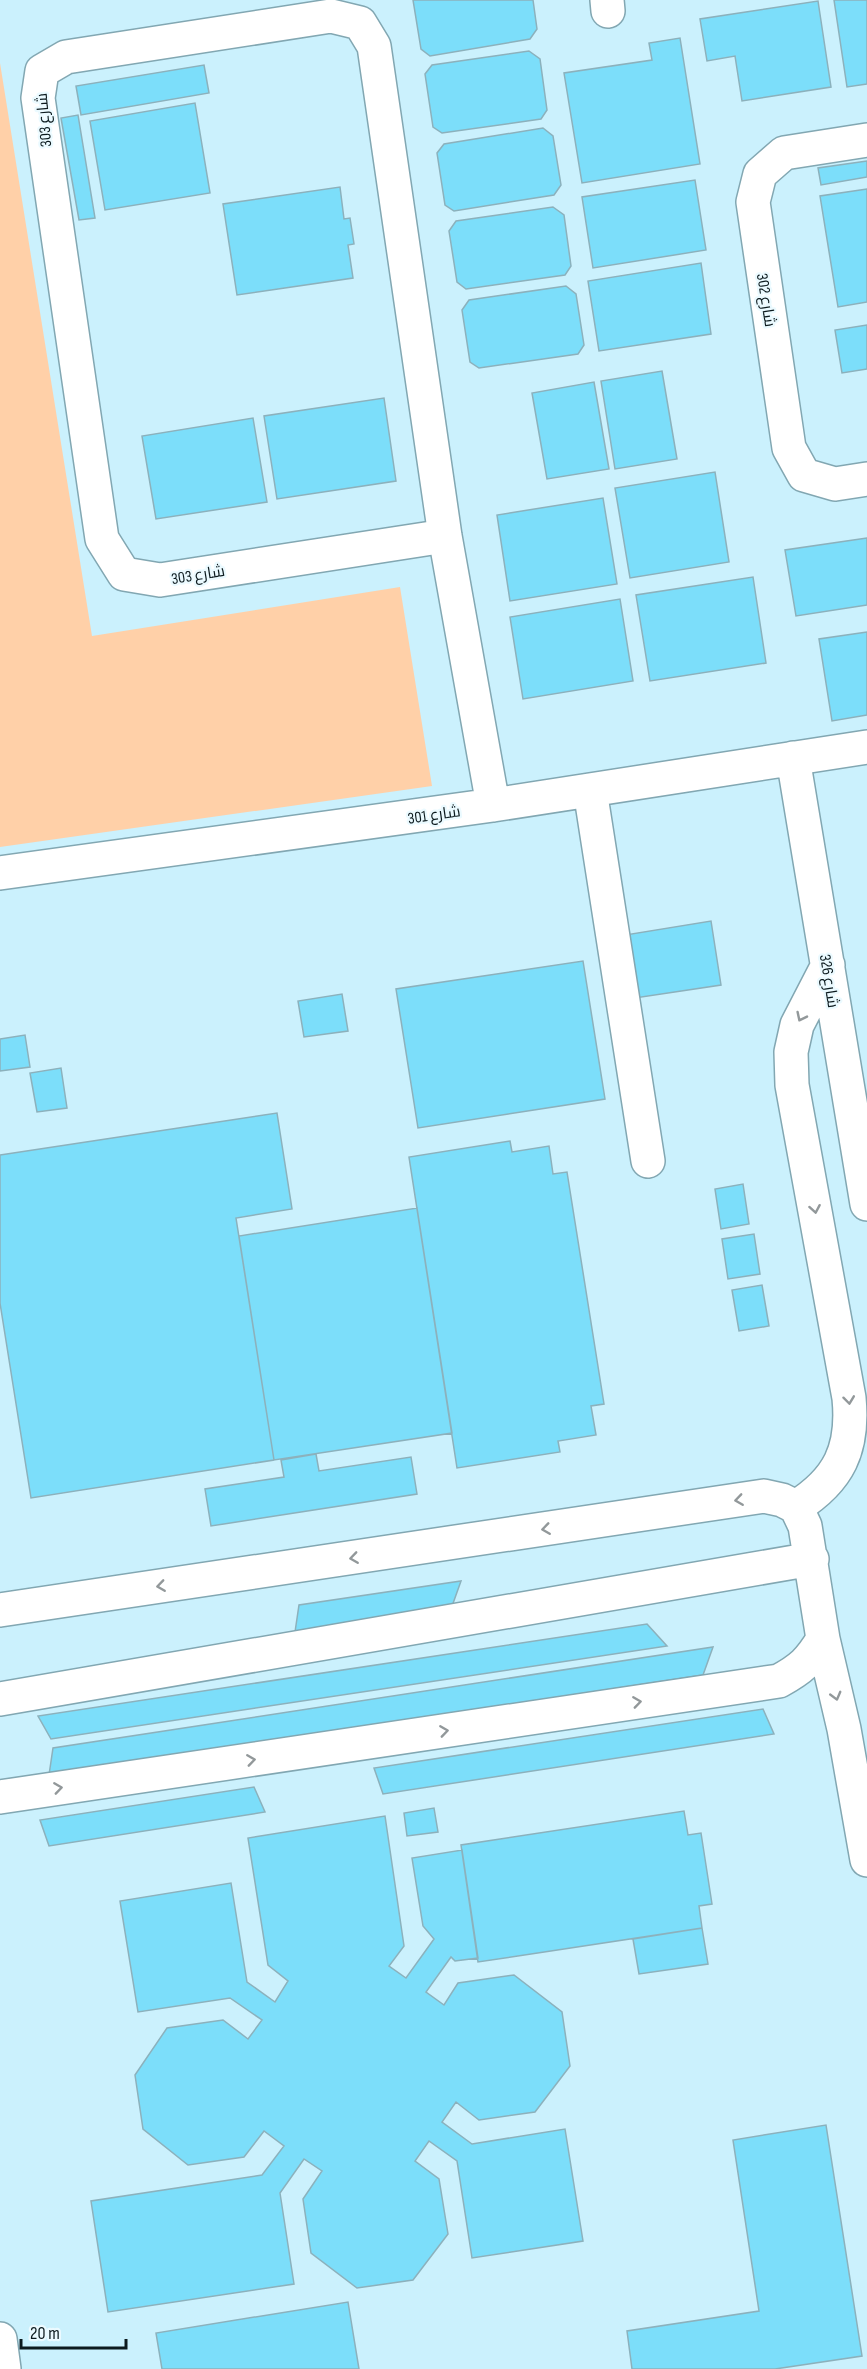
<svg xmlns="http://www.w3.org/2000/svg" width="867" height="2369" viewBox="0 0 867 2369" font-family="'Sofia Sans Condensed',Cairo,sans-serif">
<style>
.green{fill:#ffd0a8}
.building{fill:#7cdefa;stroke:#8cb1bc;stroke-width:1.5}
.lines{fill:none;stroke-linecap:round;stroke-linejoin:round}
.minor-casing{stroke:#82a7b2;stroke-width:36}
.minor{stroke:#fff;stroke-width:33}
.oneway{stroke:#92989a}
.labels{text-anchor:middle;stroke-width:4.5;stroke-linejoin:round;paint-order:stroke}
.street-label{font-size:16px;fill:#0c1a1e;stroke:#ebfaff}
</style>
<rect width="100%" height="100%" fill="#cbf1fd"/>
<path class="green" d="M0 63 92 636 400 587 432 786 0 847Z"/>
<path class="building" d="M413 0H533L537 29 530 39 430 56 421 49Z
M834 0H867V84L847 87Z
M818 1 831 87 742 101 735 56 707 61 700 19Z
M680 38 700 164 582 183 564 73 652 60 649 43Z
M529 51 540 59 547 110 541 119 442 133 433 127 425 74 432 65Z
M204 65 209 93 81 115 76 86Z
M195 103 210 193 105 210 90 121Z
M78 115 95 218 79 220 61 118Z
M543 128 553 136 561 185 554 195 454 211 445 205 437 153 444 144Z
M867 161V177L821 185 818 168Z
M695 180 706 250 593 268 582 197Z
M340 187 344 219 350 218 354 244 348 245 353 278 237 295 223 204Z
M867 189V302L838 307 820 196Z
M553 207 564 215 571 266 565 275 466 289 457 282 449 231 456 221Z
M701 263 711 334 599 351 588 281Z
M566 286 576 294 584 345 578 354 479 368 470 362 462 310 469 300Z
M867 325V369L842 373 835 330Z
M662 371 677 459 615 469 601 381Z
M594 382 609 469 547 479 532 393Z
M384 398 396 481 277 499 264 416Z
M253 418 267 502 156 519 142 436Z
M715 472 729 562 630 578 615 488Z
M603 498 617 584 510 601 497 515Z
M867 538V605L796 616 785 550Z
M753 577 766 663 650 681 636 595Z
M620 599 633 681 523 699 510 617Z
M867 632V715L832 721 819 639Z
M711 921 721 985 635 998 625 935Z
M583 961 605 1099 418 1128 396 989Z
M342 994 348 1031 304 1037 298 1001Z
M25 1035 30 1067 0 1071V1039Z
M61 1068 67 1108 37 1112 30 1073Z
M277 1113 292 1209 236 1218 274 1460 31 1498 0 1303V1155Z
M510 1141 512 1152 549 1146 553 1174 567 1172 604 1404 591 1406 596 1435 558 1441 560 1452 457 1468 409 1157Z
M743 1184 749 1224 721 1229 715 1189Z
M417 1208 452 1433 274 1460 239 1236Z
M754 1234 760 1274 728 1279 722 1239Z
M762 1285 769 1326 739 1331 732 1290Z
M316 1454 319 1471 411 1457 417 1494 211 1526 205 1489 284 1477 281 1460Z
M461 1581 451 1609 295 1632 299 1605Z
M647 1624 667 1646 51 1739 38 1716Z
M713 1647 703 1675 49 1775 53 1748Z
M763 1709 774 1734 383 1794 374 1768Z
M254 1787 265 1812 49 1846 40 1820Z
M434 1808 438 1832 407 1836 404 1813Z
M684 1811 688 1835 701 1833 712 1904 699 1906 702 1928 478 1962 461 1845Z
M385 1816 404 1946 389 1966 406 1978 434 1939 423 1926 412 1858 462 1850 478 1958 455 1961 451 1957 426 1992 444 2005 458 1983 514 1975 562 2012 570 2066 535 2112 479 2120 456 2102 442 2122 472 2144 565 2129 583 2241 472 2258 457 2161 429 2141 415 2161 439 2179 448 2234 413 2280 357 2288 311 2253 303 2199 322 2171 304 2159 280 2193 294 2284 108 2312 91 2201 262 2175 284 2146 264 2131 244 2157 188 2165 143 2129 135 2075 167 2028 223 2020 248 2039 262 2020 230 1998 138 2012 120 1901 231 1883 247 1982 275 2002 288 1981 268 1965 248 1838Z
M702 1928 708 1964 639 1974 633 1939Z
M826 2125 862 2356 775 2369H632L627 2331 759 2311 733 2140Z
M348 2302 359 2369H162L156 2333Z"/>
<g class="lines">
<defs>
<path id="minor" d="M607 0 608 11
M867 140 784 153 760 174 753 202 789 448 804 475 835 484 867 479
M445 536 160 580 124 574 102 539 38 98 42 71 66 57 331 16 360 23 374 46 445 536 493 805
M793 758 867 1204
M590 790 648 1161
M0 873 493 805 867 747
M796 1507C839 1480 854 1449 849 1398L792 1085 791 1052 797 1025 828 965
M0 1610 764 1496 782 1500 796 1507 805 1526 823 1639 844 1729 867 1860
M0 1699 812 1559
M0 1797 779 1681C801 1669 810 1661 823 1639
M0 2339 4 2369"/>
</defs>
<use href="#minor" class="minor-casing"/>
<use href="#minor" class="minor"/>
</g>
<defs><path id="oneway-chevron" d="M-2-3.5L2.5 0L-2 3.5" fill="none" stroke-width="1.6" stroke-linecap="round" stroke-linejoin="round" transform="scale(1.5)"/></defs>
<g class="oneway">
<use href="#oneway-chevron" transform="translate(801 1017) rotate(116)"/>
<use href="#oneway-chevron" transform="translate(815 1209) rotate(80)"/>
<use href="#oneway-chevron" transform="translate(849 1400) rotate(83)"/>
<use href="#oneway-chevron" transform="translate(739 1500) rotate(172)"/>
<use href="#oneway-chevron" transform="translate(546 1529) rotate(172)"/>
<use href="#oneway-chevron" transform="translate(354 1558) rotate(172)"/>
<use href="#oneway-chevron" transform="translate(161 1586) rotate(172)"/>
<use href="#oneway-chevron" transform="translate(836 1696) rotate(75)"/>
<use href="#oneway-chevron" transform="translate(637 1702) rotate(-8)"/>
<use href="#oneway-chevron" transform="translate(444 1731) rotate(-8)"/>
<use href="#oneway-chevron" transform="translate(251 1760) rotate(-8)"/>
<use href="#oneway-chevron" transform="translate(58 1788) rotate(-8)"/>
</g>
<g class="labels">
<g class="street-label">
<text transform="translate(43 120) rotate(-95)" y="6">شارع 303</text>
<text transform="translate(767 300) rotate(81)" y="6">شارع 302</text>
<text transform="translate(198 574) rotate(-9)" y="6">شارع 303</text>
<text transform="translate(434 814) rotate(-8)" y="6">شارع 301</text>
<text transform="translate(830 981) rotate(81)" y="6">شارع 326</text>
</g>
</g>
<path d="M21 2339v9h105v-9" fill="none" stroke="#0c1a1e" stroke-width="3"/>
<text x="30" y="2339" font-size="18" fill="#0c1a1e" stroke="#ebfaff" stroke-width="4.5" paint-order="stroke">20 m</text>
</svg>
